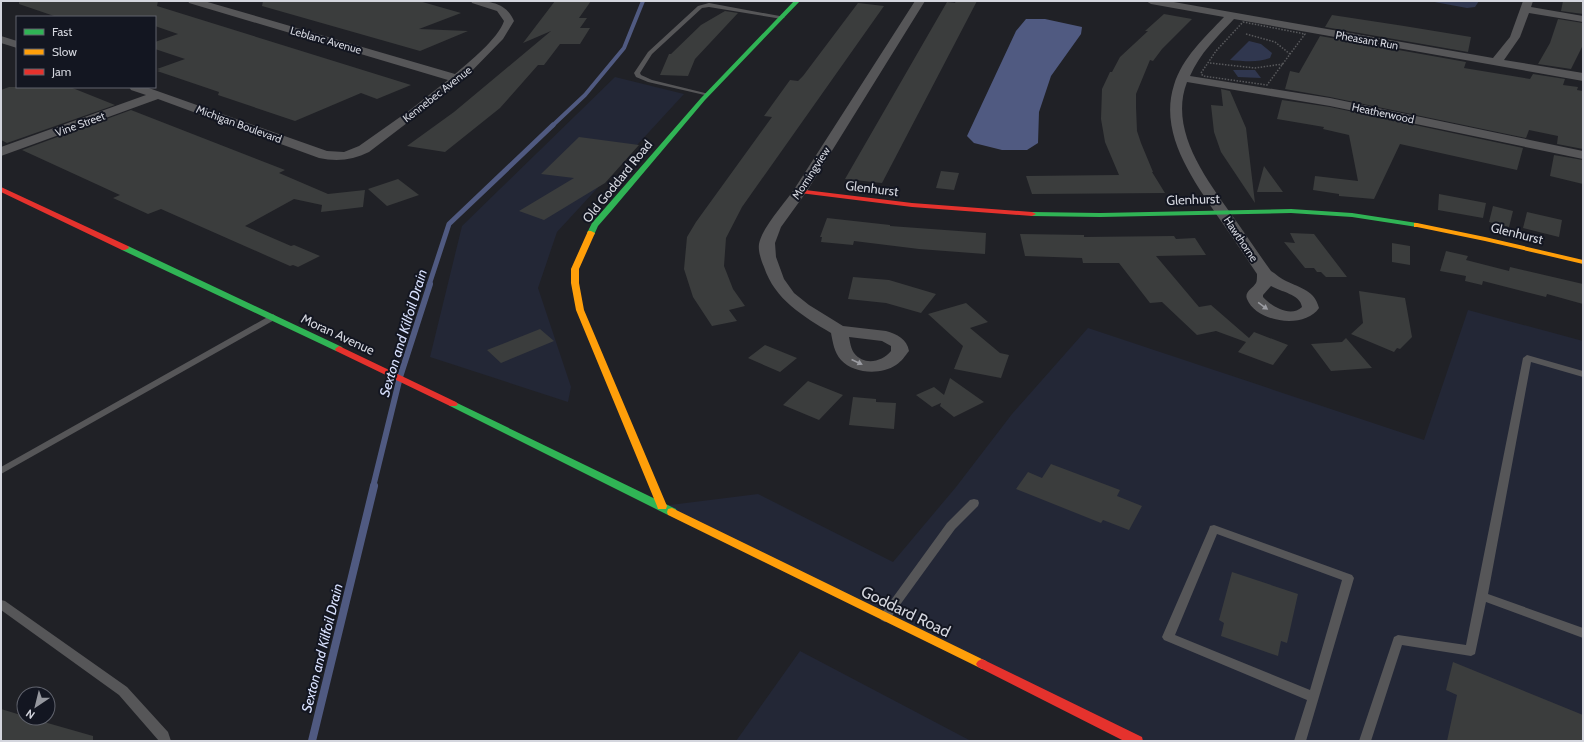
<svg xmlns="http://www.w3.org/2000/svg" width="1584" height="742" viewBox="0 0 1584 742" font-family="Cabin,sans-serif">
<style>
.built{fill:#232736}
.green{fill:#30374f}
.water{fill:#505a81}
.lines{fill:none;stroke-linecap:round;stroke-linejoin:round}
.stream-far3{stroke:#505a81;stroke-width:4}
.stream-far2{stroke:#505a81;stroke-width:5}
.stream-far1{stroke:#505a81;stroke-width:6}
.stream{stroke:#505a81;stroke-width:8}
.building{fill:#3b3d3d}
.path{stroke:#58595c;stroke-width:1.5;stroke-dasharray:1.5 1.5;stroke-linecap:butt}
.lane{fill:#565658;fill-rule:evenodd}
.street{fill:#565658;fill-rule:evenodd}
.fast{fill:#30b455;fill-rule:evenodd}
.slow{fill:#ff9f0a;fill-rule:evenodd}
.jam{fill:#e5322d;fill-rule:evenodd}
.oneway{fill:#9b9ca2}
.labels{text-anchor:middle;stroke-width:4;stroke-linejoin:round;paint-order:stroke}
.far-street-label{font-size:11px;fill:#d4d6de;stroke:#131621}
.street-label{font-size:13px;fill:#d4d6de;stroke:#131621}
.water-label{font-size:14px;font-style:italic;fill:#dae2ff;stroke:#131621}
.near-street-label{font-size:16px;fill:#d4d6de;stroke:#131621}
</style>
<rect width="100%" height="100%" fill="#202126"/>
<path class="built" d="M615 77 684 94 557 232 538 288 571 387 568 402 430 357 462 226Z
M1468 310 1583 341V741H1136L662 506 758 494 893 562 956 487 1012 414 1088 328 1424 440Z
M800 651 971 741H736Z"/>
<path class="green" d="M1429 1H1479L1475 7 1467 8Z
M1249 41 1261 44 1272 53 1270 58C1257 63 1244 61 1230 60Z
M1233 70H1255L1261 78 1238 77Z"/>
<path class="water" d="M1026 19H1045L1082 27 1081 34 1051 76 1039 112 1038 143 1027 150H1002L974 143 967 136 1016 31Z"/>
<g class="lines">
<path class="stream-far3" d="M552 126 585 95 624 48 643 1"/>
<path class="stream-far2" d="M429 285 449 224 553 125"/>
<path class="stream-far1" d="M373 487 400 377 430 284"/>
<path class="stream" d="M312 741 374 486"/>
</g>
<path class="building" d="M19 1H158L157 6 411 85 377 99 361 93 295 121 218 95 219 92 157 71 160 70 157 69 185 59 155 49V42L178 34 155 26V17H57L19 4Z
M263 1H419L461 13 419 29 468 31 420 51 262 6Z
M555 1H591L579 18H587L580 28H590L580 44H560L544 65H538L500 108 445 152 407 146 454 112 551 31 523 43Z
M956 1H977L882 183 845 179 947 2 955 3Z
M1563 1H1583V14L1561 11Z
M858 3 884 6 742 207 726 238 724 266 733 289 745 306 729 310 737 321 712 326 693 297 684 269 687 237 696 222 772 117 764 116 790 80 798 81 803 76Z
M725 11 738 13 695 59 688 76 660 75 669 54H671L701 25Z
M1164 14 1192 19 1162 49 1153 61 1150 60 1136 94V107L1137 131 1141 143 1153 172H1152L1165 193 1032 194 1026 176 1119 175 1105 142 1101 119 1102 89 1110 72H1112L1120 57 1148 31H1145Z
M1332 15 1404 26 1471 37 1468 52 1325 27Z
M1558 19 1583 23V45L1571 69 1538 64 1550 43Z
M1320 36 1466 62 1464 68 1530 79 1533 74 1565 79 1563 85 1578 87 1577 90 1583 91V149L1557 144 1558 136 1529 130 1526 138 1330 97 1285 89 1290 71 1299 73Z
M9 87H70L115 105 7 143 1 140V90Z
M1221 89 1230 91 1246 128 1255 203 1221 152 1214 132 1211 105 1223 106Z
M1282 100 1330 107 1523 148 1517 170 1400 144 1374 199 1339 196V194L1313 190 1315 176 1358 181 1349 135 1323 129 1324 127 1277 119Z
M131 110 285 170 279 173 328 194 365 190 363 207 321 212 322 205 294 199 245 226 291 246 294 245 320 256 298 267 293 265 290 266 161 209 148 214 113 198 120 195 22 150Z
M579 137 639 145 605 183 544 220 519 211 574 178 541 174Z
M1554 155 1583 160V184L1550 176Z
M1264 166 1283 192H1257Z
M941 171 959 173 954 190 936 188Z
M398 179 419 195 387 206 368 189Z
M1439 194 1486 203 1483 218 1438 210Z
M1493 206 1513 211 1509 227 1489 222Z
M1527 212 1562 220 1559 237 1523 228Z
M827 218 890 225V226L986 233 985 254 919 249 854 241 853 245 821 242 822 237H820Z
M1290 233 1314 234 1347 277H1326L1321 272H1317L1314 268H1305L1284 242 1295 243Z
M1020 234 1084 235V237L1174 236 1176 239 1195 238 1206 255 1156 256 1199 307 1211 305 1249 338 1254 332 1288 345 1273 365 1238 352 1246 342 1216 331 1197 335 1162 302 1150 303 1119 263H1083L1082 258 1025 256Z
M1392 243 1410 246V265L1392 262Z
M1446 251 1468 256 1466 260 1509 271 1510 267 1583 284V304L1547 294 1546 297 1483 281 1482 285 1465 281 1466 276 1440 271Z
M853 277 889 280 936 294 921 313 886 303 848 299Z
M1359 291 1405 298 1412 337 1400 349 1397 348 1394 352 1351 334 1363 323Z
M966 303 988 322 970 328 1000 353 1009 355 1001 378 954 369 963 346 928 314Z
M540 329 554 341 501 363 487 350Z
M1346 338 1372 368 1331 371 1311 344 1342 342Z
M765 345 797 358 780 372 748 358Z
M950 378 984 402 954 417 940 406 941 403 932 407 916 395 934 387 944 395Z
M808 381 843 395 819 420 783 405Z
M853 397 876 399V402L896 403 894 429 849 425Z
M1051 464 1120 490 1117 496 1142 506 1129 530 1103 520 1101 523 1016 489 1028 472 1042 478Z
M1232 572 1298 594 1287 643 1281 641 1278 656 1221 636 1224 623 1219 620Z
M1453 662 1583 715V741H1447L1457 695 1446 690Z
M1 709 24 716V718H30L93 736V741H1Z"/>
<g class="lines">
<path class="path" d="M1243 22 1305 34 1267 85 1203 76 1201 73 1216 51Z
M1246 34 1275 42 1290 54
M1210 63 1255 68 1283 64"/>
<path class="lane" d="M709 3 785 17 782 19 709 7 702 8 652 54 640 73 641 75 652 80 709 94V96L648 82 636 77 634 73 648 52 698 6Z
M273 314 277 317 276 319 1 474V467Z
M1527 355 1583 371V377L1531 362 1488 594 1583 628V638L1486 602 1475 654 1471 656 1402 645 1371 741H1359L1394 637 1398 635 1466 645 1523 358Z
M974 499 978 500 979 503 978 506 955 529 889 620 885 622 881 620 879 617 881 614 947 523 970 500Z
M1214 525 1352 575 1354 578 1306 741H1294L1307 700 1164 640 1162 637 1209 529 1210 526ZM1217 534 1342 580 1310 690 1175 635Z
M1 600 5 601 127 687 168 732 171 741H159L119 695 1 610Z"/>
<path class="street" d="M188 1H204L455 74C469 62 498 39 504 21L497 11 472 3 471 1C489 1 506 2 514 21L503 39 462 81 369 152C353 160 337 162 319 158L158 99 1 156V147L146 95 131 90 129 87H146L327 151 344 152 359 146 410 110 448 80 189 3Z
M915 1H925L807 191 781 227 775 243 776 257 784 279 794 293 809 305 843 326 886 331C897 334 907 339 909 351 905 356 902 361 896 365 881 375 854 374 841 360 834 352 833 343 831 333 803 316 775 300 764 267 761 260 758 251 759 244 762 227 786 202 795 188 835 126 875 63 915 1ZM849 337 882 341 891 346V351C882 362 864 366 854 353 851 349 850 342 849 337Z
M1146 1H1168L1493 58 1510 37 1523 1H1533L1531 7 1583 16V22L1529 13 1520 37 1504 60 1583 73V81L1234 19C1217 37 1200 53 1190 76L1330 98 1583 151V159L1330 106 1187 82C1168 131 1208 181 1234 218 1246 235 1258 253 1271 271 1276 274 1281 279 1286 281 1301 288 1315 291 1319 308 1304 330 1256 322 1247 299 1244 292 1253 288 1256 283 1257 281 1257 277 1257 274 1245 256 1233 238 1221 221 1195 182 1158 135 1174 85 1182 58 1205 37 1224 17L1151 4ZM1271 286C1281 292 1300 294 1302 307 1291 318 1272 307 1263 297V295Z
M1 36 17 41V48L1 43Z"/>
<path class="fast" d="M794 1H800L705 100 612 210 598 226 594 235H588L587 233 592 223 701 98Z
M1291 209 1352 213 1417 223 1421 225 1417 227 1352 217 1291 213 1100 217 1032 216 1028 214 1032 212 1100 213Z
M122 246H128L342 347 343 349 342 351H336L122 250 121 248Z
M453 401 676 509 677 512 676 515H668L450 406 448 404Z"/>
<path class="slow" d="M1414 223H1417L1485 237 1583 260V264L1485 241 1417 227H1414Z
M588 231H591L595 233 579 269V283L584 310 667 506 666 509H658L657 506 576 310 571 283V269Z
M672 508 986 661 988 664 986 667 982 669 978 667 668 515 667 512 668 509Z"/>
<path class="jam" d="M1 187 128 246 129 248 125 250H122L1 192Z
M797 189 912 203 1032 212 1036 214 1032 216 912 207 800 193H797Z
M339 346 456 402 458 404 456 406H450L336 351 335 349Z
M982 659 1142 737 1143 741H1124L978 667 976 664 978 661Z"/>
</g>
<defs><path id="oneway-solid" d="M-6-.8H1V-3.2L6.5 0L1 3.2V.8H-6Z"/></defs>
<g class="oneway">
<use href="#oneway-solid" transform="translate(1263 306) rotate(36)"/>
<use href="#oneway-solid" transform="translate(857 362) rotate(25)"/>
</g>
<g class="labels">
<g class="far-street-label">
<text transform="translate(326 40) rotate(16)" y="4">Leblanc Avenue</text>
<text transform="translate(1367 40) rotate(10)" y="4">Pheasant Run</text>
<text transform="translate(437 94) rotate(-38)" y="4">Kennebec Avenue</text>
<text transform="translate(1383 113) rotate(12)" y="4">Heatherwood</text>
<text transform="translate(80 124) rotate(-20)" y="4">Vine Street</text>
<text transform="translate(239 124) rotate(20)" y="4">Michigan Boulevard</text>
<text transform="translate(811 173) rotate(-57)" y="4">Morningview</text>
<text transform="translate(1241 239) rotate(56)" y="4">Hawthorne</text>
</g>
<g class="street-label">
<text transform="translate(617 181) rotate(-51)" y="5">Old Goddard Road</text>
<text transform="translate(872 188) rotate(7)" y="5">Glenhurst</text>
<text transform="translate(1193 199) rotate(-2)" y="5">Glenhurst</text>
<text transform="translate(1517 233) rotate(14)" y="5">Glenhurst</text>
<text transform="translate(338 334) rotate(25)" y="5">Moran Avenue</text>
</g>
<g class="water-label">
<text transform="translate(403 333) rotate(-73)" y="5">Sexton and Kilfoil Drain</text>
<text transform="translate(322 648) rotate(-76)" y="5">Sexton and Kilfoil Drain</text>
</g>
<g class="near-street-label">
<text transform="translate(906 611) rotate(26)" y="6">Goddard Road</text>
</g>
</g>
<rect width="1584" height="742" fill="none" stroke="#d4d6de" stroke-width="4"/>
<rect x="16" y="16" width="140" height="72" fill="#131621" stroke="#60636d"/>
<rect x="24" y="29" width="20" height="6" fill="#30b455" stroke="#60636d"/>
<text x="52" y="36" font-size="12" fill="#d4d6de">Fast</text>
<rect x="24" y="49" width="20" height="6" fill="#ff9f0a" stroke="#60636d"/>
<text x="52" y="56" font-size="12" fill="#d4d6de">Slow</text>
<rect x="24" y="69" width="20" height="6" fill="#e5322d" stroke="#60636d"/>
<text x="52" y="76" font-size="12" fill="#d4d6de">Jam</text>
<g transform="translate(36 706) rotate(215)"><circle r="19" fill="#131621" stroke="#60636d"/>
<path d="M0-3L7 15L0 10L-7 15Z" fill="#95979e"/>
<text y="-6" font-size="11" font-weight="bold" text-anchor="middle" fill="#d4d6de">N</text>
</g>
</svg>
